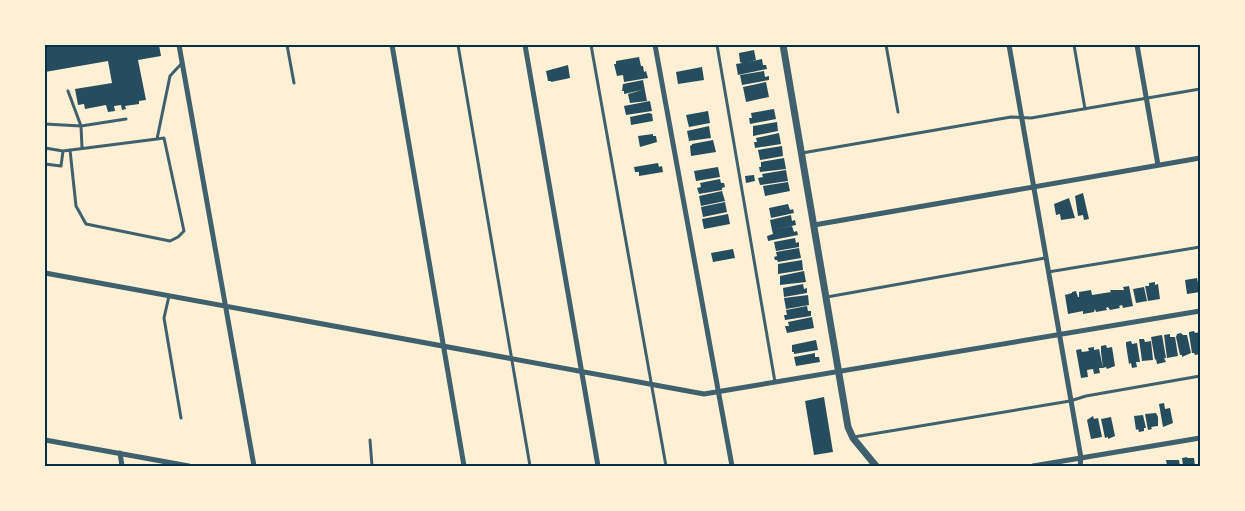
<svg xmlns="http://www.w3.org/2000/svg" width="1245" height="511" viewBox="0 0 1245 511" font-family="Inter,sans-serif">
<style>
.building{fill:#264d5e}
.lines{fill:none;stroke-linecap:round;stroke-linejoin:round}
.service{stroke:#3f606c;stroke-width:3}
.minor{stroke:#3f606c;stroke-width:5}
.tertiary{stroke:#3f606c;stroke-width:7}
.neatline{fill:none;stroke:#003049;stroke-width:2}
</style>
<rect width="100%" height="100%" fill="#fdf0d5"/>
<path class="building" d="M45 45H159L161 56 138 60 146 100 139 101V104L125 106 126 109 122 110 121 105 114 106 115 111 108 112 106 105 85 109 84 104 78 105 75 89 112 83 108 61 45 72Z
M754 50 756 60 748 62 762 59 763 65H766L767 69 738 75 736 64 742 63 740 62 739 53Z
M639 57 641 66H643L644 72 646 71 648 78 624 82 623 75 617 76 614 64H616V61Z
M568 65 570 78 551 82V81H548L546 71Z
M702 67 704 80 678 84 676 72Z
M764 71 765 77 769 76V80L742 85 740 75Z
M643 80 647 101 630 103 628 94 642 90 624 94V91H622L623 84Z
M766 82 769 97 746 102 743 87Z
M650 101 652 111 626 115 624 106Z
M774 109 776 119 750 124 749 118H752L751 113Z
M708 111 710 123 689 127 686 115Z
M649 113 652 114 653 121 631 125 630 117Z
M777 122 778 131 753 136V126Z
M709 126 711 138 689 141 687 131Z
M779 133 781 144 755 148 754 142H757L756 138Z
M653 134V136H656L657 142 640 147 638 136Z
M713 140 716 152 691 156 690 146 692 145V144Z
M782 146 783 156 760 160 758 150Z
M784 158 786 169 760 172 759 167H761V162Z
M658 163 659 167 662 166 663 172 639 176V172H635L634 167Z
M718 167 720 177 696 181 694 171Z
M786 170 788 181 760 185 758 178 763 177 762 174Z
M754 175 755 181 746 183 745 176Z
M720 179 721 183H724L725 187 722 188V190L699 194 697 188 701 187 700 183Z
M788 182 790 191 765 196 763 186Z
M722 191 725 201 701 206 699 196Z
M1083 193 1089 219 1084 220 1083 215 1078 216 1075 196Z
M1069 198 1075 218 1061 220 1060 214 1056 215 1054 204Z
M725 202 727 212 703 217 701 207Z
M788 204 790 210 793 209 794 213 771 218 769 208Z
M728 214 730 224 704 229 702 219Z
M791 215 792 221 795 220 796 225 772 230 770 220Z
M792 226 794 232 797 231 798 235 768 241 767 236 773 234 772 230Z
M795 238 796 243 799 242V247L776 251 774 242Z
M799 248 801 258 778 262 777 260H775L774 257 777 256 776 252Z
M733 249 735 258 713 262 711 253Z
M802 260 803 270 778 274V264Z
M804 271 806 282 780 285V276Z
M1197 278 1200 292 1187 294 1185 280Z
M1155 282V285L1158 284 1160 299 1148 301 1145 286H1149V283Z
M803 284 804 289 807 288V293L784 297 783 288Z
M1129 286 1133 306 1123 308 1122 305 1119 306 1120 308 1110 310 1108 307 1106 308 1107 310 1096 312 1095 309 1094 312 1083 314V311L1068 314 1065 295 1072 293V292L1076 291 1078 297H1079V292L1091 290 1092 295 1111 292 1110 290H1124L1123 287Z
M1144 287 1147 301 1136 303 1133 289Z
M808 295 809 305 786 309 784 298Z
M807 306 808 311H811V316L785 320 784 315H787L786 310Z
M812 317 814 328 787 333 785 326H789L788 322Z
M1194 331 1195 333 1200 332V354L1195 355 1194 353H1192L1189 334V332Z
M1181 333 1183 335H1187L1191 353 1182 357V355H1180L1176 337 1177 334Z
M1170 334V337H1175L1178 356 1167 358 1164 335Z
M1162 335 1166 358H1164L1166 362 1157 364 1156 359 1155 360 1151 337Z
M1139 339H1144L1145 342 1151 341 1153 360 1142 361Z
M816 340 818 350 794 354V352H792V345Z
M1131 341 1132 344 1137 343 1140 362H1136L1137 367 1132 368 1131 363 1129 364 1126 345V342Z
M1106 345 1107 348 1112 347 1115 366 1107 369 1106 367 1103 368 1101 352V346Z
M1094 347V350L1099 349 1103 368H1099L1100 373 1094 374 1093 369 1087 370 1088 377 1081 378 1076 350 1081 349 1082 352 1089 351 1088 348Z
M815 353V357H819L820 362 796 366 794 357Z
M824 397 833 452 814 455 805 401Z
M1164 403 1165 409 1170 408 1173 423 1163 427 1159 404Z
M1156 413 1158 417V426L1151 427 1152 429 1148 430 1145 414Z
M1143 415 1146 428H1144V431L1139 432 1138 429 1136 430 1134 416Z
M1093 416 1094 419 1098 418 1102 437 1091 439 1087 420Z
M1111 417 1115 436 1108 439V437L1105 438 1101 419Z
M1187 457V458H1194L1195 466H1183L1182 458Z
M1166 460H1179L1180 466H1167Z"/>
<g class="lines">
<path class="service" d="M287 45 294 83
M458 45 530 466
M591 45 666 466
M717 45 775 382
M886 45 898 112
M1074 45 1085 109
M68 91 81 126 82 148
M45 124 81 126 126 119
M157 139 170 76 182 63
M45 148 63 151 61 166 45 164
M63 151 157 139 164 138 184 231 178 237 170 241 86 224 76 206 70 150
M802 153 1011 117 1031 118 1200 89
M1048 272 1200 247
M169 296 164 318 181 418
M827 297 1045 258
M854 437 1070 401 1086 396 1200 376
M370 440 372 466"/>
<path class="minor" d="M179 45 254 466
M392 45 464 466
M525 45 598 466
M655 45 732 466
M1009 45 1081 458 1080 466
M1137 45 1158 165
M814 225 1200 158
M45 273 704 394 1200 311
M45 440 189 466
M120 453 122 466
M1033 466 1200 438"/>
<path class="tertiary" d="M783 45 848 427 853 438 876 466"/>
</g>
<rect width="1245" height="511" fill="none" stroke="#fdf0d5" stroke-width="92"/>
<rect x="46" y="46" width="1153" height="419" class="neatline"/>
</svg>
